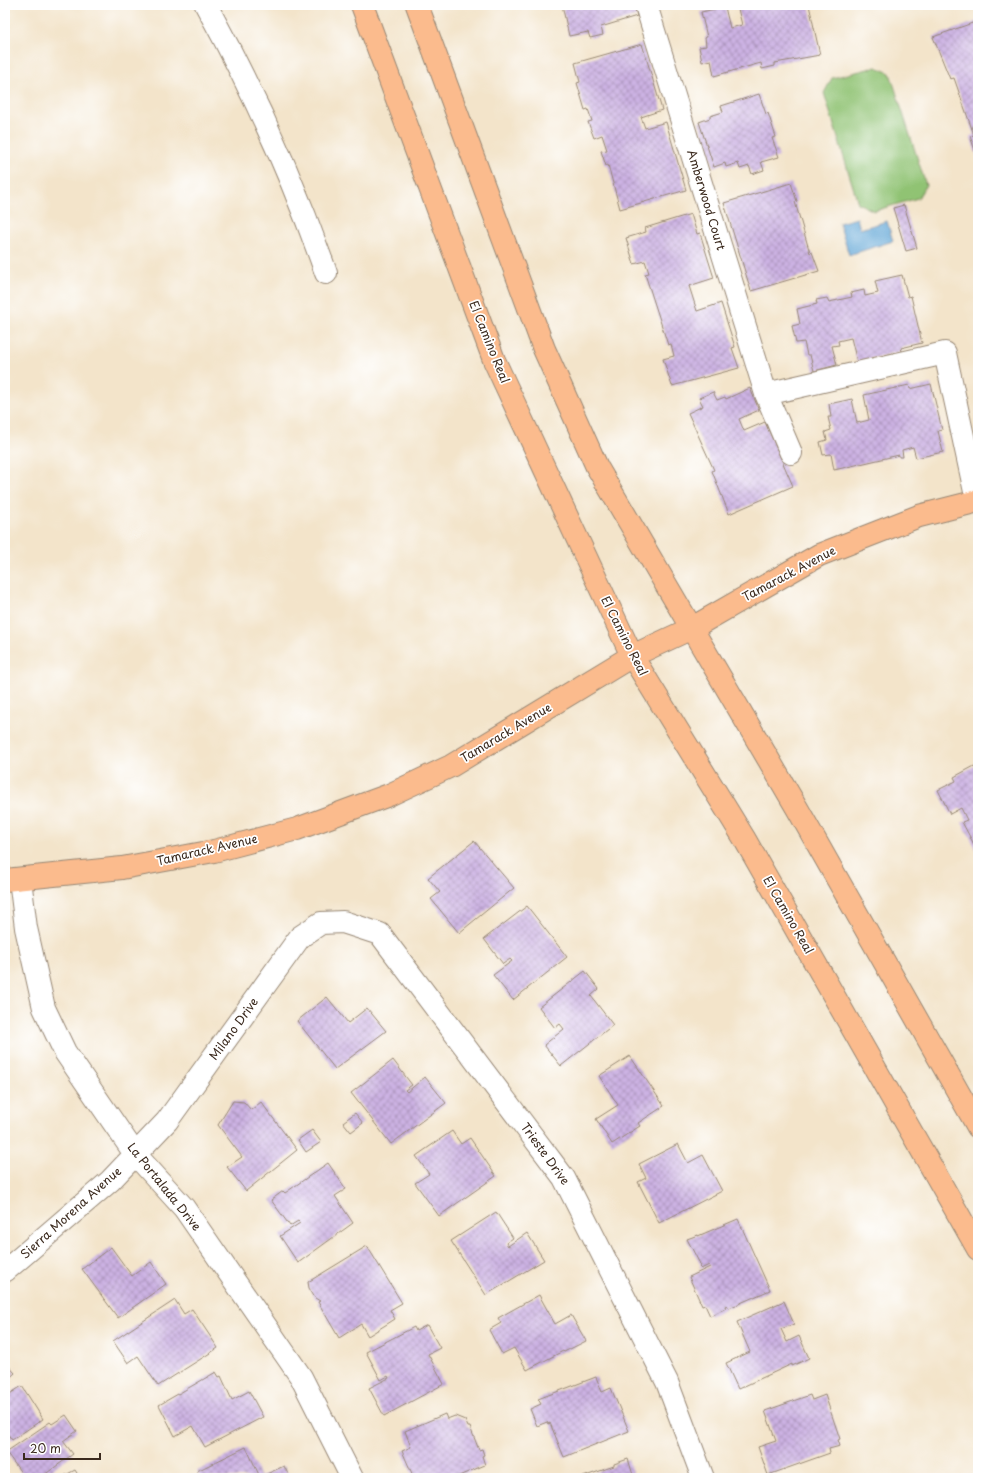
<svg xmlns="http://www.w3.org/2000/svg" width="983" height="1483" viewBox="0 0 983 1483" font-family="'Playpen Sans',sans-serif">
<style>
.pitch{fill:#90c373;stroke:#667648}
.water{fill:#60a6d6;stroke:#4e687a}
.building{fill:url(#building-cross-hatch)}
.lines{fill:none;stroke-linecap:round;stroke-linejoin:round}
.minor-casing{stroke:#978774;stroke-width:24}
.major-casing{stroke:#978774;stroke-width:24}
.minor{stroke:#fff;stroke-width:22}
.major{stroke:#fbbb8d;stroke-width:22}
.labels{text-anchor:middle;stroke-width:3.5;stroke-linejoin:round;paint-order:stroke}
.street-label{font-size:12px;fill:#3b2a1e;stroke:#fff}
</style>
<defs>
<pattern id="building-cross-hatch" width="8" height="8" patternUnits="userSpaceOnUse"><rect width="8" height="8" fill="#ccb2e3"/><path d="M0 0l8 8M0 8l8-8" fill="none" stroke="#a791b7"/></pattern>
</defs>
<rect width="100%" height="100%" fill="#fff"/>
<filter id="ink" filterUnits="userSpaceOnUse"><feTurbulence type="fractalNoise" baseFrequency=".025" numOctaves="2"/><feDisplacementMap in="SourceGraphic" scale="8" xChannelSelector="R" yChannelSelector="G"/><feConvolveMatrix kernelMatrix="1 2 1 2 8 2 1 2 1" color-interpolation-filters="sRGB"/></filter>
<filter id="wash" filterUnits="userSpaceOnUse"><feTurbulence type="fractalNoise" baseFrequency=".012" numOctaves="4" result="noise"/><feDisplacementMap in="SourceGraphic" scale="16" xChannelSelector="R" yChannelSelector="G"/><feGaussianBlur stdDeviation="0.9" result="paint"/><feColorMatrix in="noise" values="0 0 0 0 0 0 0 0 0 0 0 0 0 0 0 0 0 1.4 0 .05"/><feComposite in="paint" operator="in"/></filter>
<g filter="url(#wash)">
<rect width="100%" height="100%" fill="#f3e4ca"/>
<path class="pitch" d="M876 67 890 73 926 185 918 198 874 211 858 203 824 93 832 78Z"/>
<path class="water" d="M857 218 860 229 887 221 893 241 849 255 839 223Z"/>
<g id="blocks">
<path class="building" d="M562 5H634L637 16 601 27 603 35 590 38 588 32 569 36Z
M737 5H809L820 55 775 63V66L762 69 761 63 714 76 711 60 702 62 699 47 706 46 705 37H707L701 12 725 7 730 28 742 25Z
M978 21V159L970 136 974 135 954 78 950 79 933 37Z
M642 44 662 110 641 117 645 128 666 122 686 190 620 209 608 165 606 166 601 151 607 150 602 135 594 138 588 122 592 121 588 109 585 110 577 83 580 82 575 63Z
M759 94 766 114 768 113 776 137 772 138 779 157 761 162 764 170 752 174 749 166 740 169 738 163 726 167 725 163 714 167 699 122 710 118V116L723 112 721 106Z
M791 183 797 201 795 202 810 253 812 252 819 271 751 291 724 203Z
M904 205 917 248 906 251 893 208Z
M691 214 697 234 700 233 714 278 689 286 697 311 721 303 735 347 732 348 739 368 672 386 663 359 674 356 671 344 668 345 645 274 649 273 645 261 634 264 626 238 646 232 645 228Z
M902 275 908 297 911 296 922 343 901 348 902 351 857 362 851 338 838 341 839 345 832 346 837 365 814 371 810 355H807L804 342 796 343 792 326 800 324 797 309 817 304 816 300 827 298 829 302 852 297 851 293 864 290 865 296 878 293 875 281Z
M931 384 942 430 938 431 943 452 916 458 913 447 902 450 903 457H899V455L834 470 831 454 823 455 820 442 827 440 825 432 831 430 828 417H831L829 404 852 399 857 423 869 420 864 395 909 385 910 389Z
M750 388 759 410 739 419 744 431 765 422 793 486 729 514 712 471 714 470 688 413 703 406 699 398 713 392 717 400 725 397 726 399Z
M978 764V852L962 822 967 820 961 808 950 814 938 790 956 781 954 777Z
M474 841 514 888 459 933 431 899 440 892 428 878Z
M527 906 567 957 513 1000 493 975 512 961 510 959 503 964 484 939Z
M585 971 599 989 591 996 613 1025 561 1066 544 1045 564 1029 560 1024 555 1028 539 1007Z
M327 997 348 1023 367 1008 386 1031 335 1069 297 1021Z
M630 1056 664 1106 638 1123 640 1126 612 1144 596 1119 618 1105 599 1076Z
M393 1060 412 1085 405 1090 407 1092 425 1077 446 1103 391 1144 351 1093Z
M233 1101 244 1102 251 1110 261 1102 297 1150 246 1191 227 1167 242 1157 218 1125Z
M355 1113 363 1123 351 1132 343 1122Z
M312 1130 321 1142 306 1152 298 1140Z
M452 1131 461 1144 470 1138 496 1176 439 1216 415 1183 429 1174 416 1156Z
M678 1144 688 1163 703 1155 722 1191 659 1223 638 1182 646 1178 639 1164Z
M328 1163 346 1189 335 1196 353 1223 298 1263 280 1236 300 1223 298 1221 290 1226 271 1200 283 1191 285 1193Z
M496 1212 513 1238 506 1243 508 1246 527 1233 544 1260 486 1295 451 1241Z
M738 1219 770 1290 729 1308 727 1305 725 1306 726 1308 710 1316 705 1305 702 1306 689 1277 710 1267 709 1265 701 1269 699 1267 701 1266 687 1239 698 1235V1236Z
M367 1246 402 1303 390 1310 395 1319 368 1336 361 1324 339 1338 318 1302 320 1301 315 1298 309 1288 308 1282Z
M111 1247 132 1276 151 1262 166 1284 118 1318 82 1269Z
M539 1295 555 1324 571 1315 586 1341 564 1352 563 1351 527 1370 514 1348 502 1354 489 1330 501 1323 498 1318Z
M175 1300 184 1314 192 1309 218 1348 158 1386 138 1356 128 1363 113 1341Z
M784 1301 794 1324 781 1329 787 1342 799 1336 809 1358 792 1366V1364L738 1389 726 1363 750 1352 737 1322Z
M427 1325 440 1348 428 1354 444 1384 384 1416 369 1388 389 1378 388 1376 381 1380 366 1352 414 1327 416 1331Z
M5 1362 15 1373 5 1382Z
M216 1372 219 1377 221 1376 232 1400 249 1391 263 1417 205 1447 193 1426 175 1436 159 1405Z
M596 1377 602 1392 611 1388 629 1431 564 1457 550 1423 548 1424 547 1422 537 1426 530 1409 541 1404 538 1399Z
M22 1386 43 1419 12 1440 7 1433 5 1434V1397Z
M810 1395 812 1400 825 1395 840 1439 838 1440 840 1446 829 1449 830 1453 768 1475 758 1447 776 1441 765 1411Z
M445 1414 447 1419 455 1416 465 1420 468 1427H470L479 1450 482 1449 484 1455 482 1456 485 1465 454 1478H414L402 1451 411 1447 405 1431Z
M66 1415 77 1431 63 1441 73 1454 40 1478H25L6 1452 50 1422 52 1424Z
M246 1447 260 1477 284 1466 290 1478H200L197 1471Z
M628 1459 634 1478H580L614 1466V1464Z
M75 1470 80 1478H60Z"/>
</g>
</g>
<g filter="url(#ink)">
<use href="#blocks" fill-opacity="0" stroke="#978774" stroke-width="1"/>
<g class="lines">
<defs>
<path id="minor" d="M206 5C253 91 294 181 326 273
M646 5 766 394 791 453
M766 394 945 353 977 501
M20 879 26 928 44 1008 65 1052 135 1154 184 1208 301 1377 352 1478
M5 1271 110 1181 167 1121 300 937 321 923 343 922 380 934 564 1178 667 1382 703 1478"/>
<path id="major" d="M362 5 494 360 632 656 744 838 978 1249
M417 5 544 349 597 467 797 808 978 1127
M5 880 122 868 214 851 297 829 389 795 451 766 632 656 692 628 819 555 919 516 978 501"/>
</defs>
<use href="#minor" class="minor-casing"/>
<use href="#major" class="major-casing"/>
<use href="#minor" class="minor"/>
<use href="#major" class="major"/>
</g>
</g>
<g class="labels">
<g class="street-label">
<text transform="translate(706 200) rotate(73)" y="4">Amberwood Court</text>
<text transform="translate(489 342) rotate(68)" y="4">El Camino Real</text>
<text transform="translate(789 574) rotate(-28)" y="4">Tamarack Avenue</text>
<text transform="translate(624 636) rotate(63)" y="4">El Camino Real</text>
<text transform="translate(506 733) rotate(-31)" y="4">Tamarack Avenue</text>
<text transform="translate(207 850) rotate(-13)" y="4">Tamarack Avenue</text>
<text transform="translate(788 915) rotate(60)" y="4">El Camino Real</text>
<text transform="translate(234 1029) rotate(-54)" y="4">Milano Drive</text>
<text transform="translate(545 1154) rotate(54)" y="4">Trieste Drive</text>
<text transform="translate(164 1187) rotate(51)" y="4">La Portalada Drive</text>
<text transform="translate(71 1213) rotate(-42)" y="4">Sierra Morena Avenue</text>
</g>
</g>
<rect width="983" height="1483" fill="none" stroke="#fff" stroke-width="20"/>
<path d="M24 1453v6h76v-6" fill="none" stroke="#3b2a1e" stroke-width="2"/>
<text x="30" y="1453" font-size="12" fill="#3b2a1e" stroke="#ffffff" stroke-width="3" paint-order="stroke">20 m</text>
</svg>
